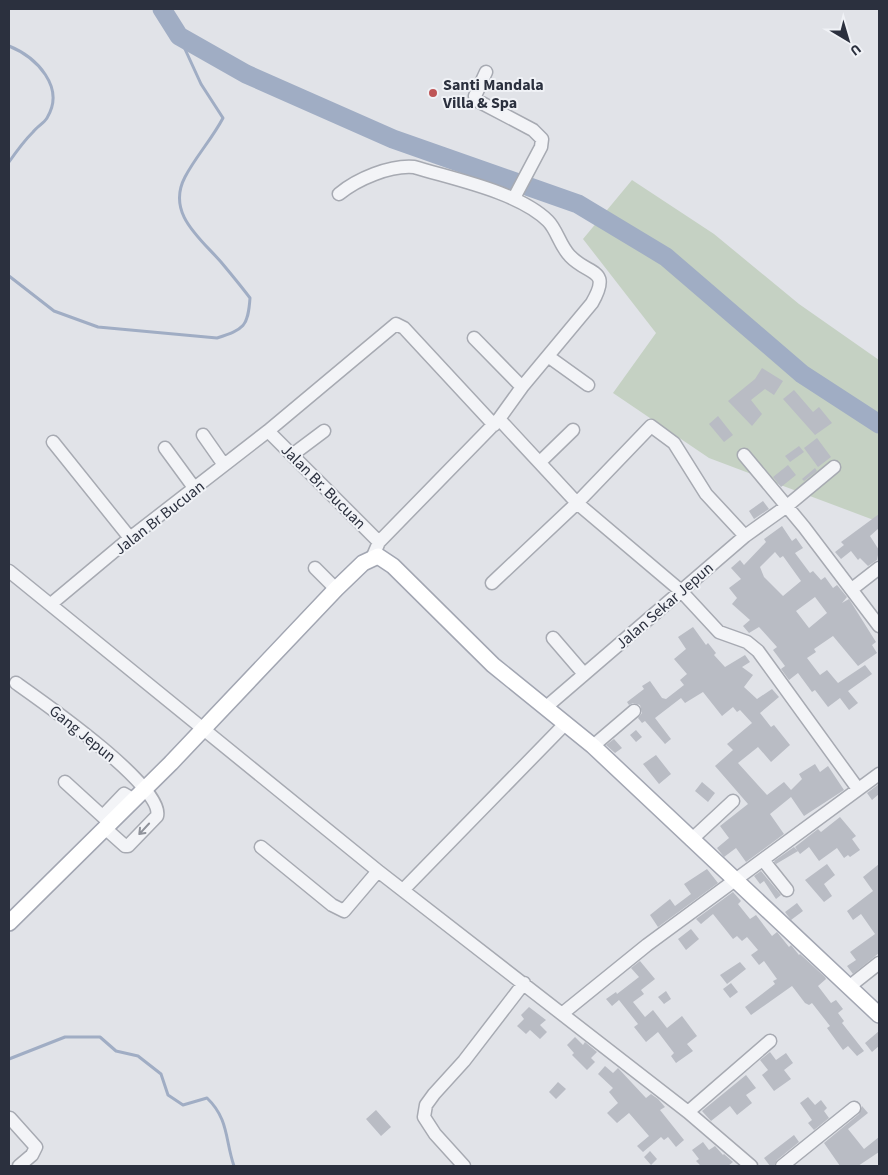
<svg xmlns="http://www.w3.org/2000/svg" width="888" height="1175" viewBox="0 0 888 1175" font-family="'Source Sans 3',sans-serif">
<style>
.green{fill:#c5d1c3}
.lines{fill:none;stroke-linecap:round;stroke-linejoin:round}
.stream{stroke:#a0adc4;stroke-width:3}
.river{stroke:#a0adc4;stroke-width:19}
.building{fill:#b9bcc4;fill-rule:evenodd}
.minor-casing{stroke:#a7aab2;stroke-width:15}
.major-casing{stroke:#a2a6b2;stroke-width:18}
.minor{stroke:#f3f4f7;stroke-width:12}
.major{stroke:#fff;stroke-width:15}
.oneway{stroke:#8f929a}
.poi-dot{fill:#be5556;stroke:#f0f2f6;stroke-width:2}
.labels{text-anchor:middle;stroke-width:4;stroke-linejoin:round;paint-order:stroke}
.poi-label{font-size:16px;font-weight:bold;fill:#2b303e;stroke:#f0f2f6;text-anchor:start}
.street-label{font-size:16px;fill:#2b303e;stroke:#f0f2f6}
</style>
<rect width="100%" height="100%" fill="#e1e3e8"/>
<path class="green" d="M632 180 714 234 799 304 879 360V522L709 458 613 393 656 333 583 239Z"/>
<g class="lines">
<path class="stream" d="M9 46C36 57 66 87 47 118 44 123 37 127 33 132 24 141 16 152 9 162
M9 276 54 311 98 327 217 338C244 329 248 327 250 298 241 286 231 274 221 262 200 238 166 213 185 177 196 156 212 139 223 118L201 84 179 36
M9 1059 65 1037H100L116 1051 138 1056 161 1074 168 1095 183 1105 207 1098C229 1119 225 1140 234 1166"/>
<path class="river" d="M162 9 179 36 246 74 393 139 578 204 666 257 802 374 879 424"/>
</g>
<path class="building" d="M762 368 783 381 774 395 765 389 751 400 762 414 752 426 728 401 755 379Z
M794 390 813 412 819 407 832 423 815 435 783 399Z
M718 416 733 435 724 442 709 424Z
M817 438 831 457 818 467 804 448Z
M799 446 804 452 790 462 785 456Z
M788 465 796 475 781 487 773 477Z
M815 468 817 471 804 481 802 479Z
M763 501 769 509 754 519 749 511Z
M879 514V528L870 536 879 550 877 560 868 566 860 558 858 560 851 551 841 559 835 552 844 545 841 542Z
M782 526 792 541 796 538 803 548 795 553 810 573 813 571 821 580 825 577 833 588 837 585 847 597 842 603 849 599 876 642 872 645 877 653 858 666 833 636 814 649 816 652 807 658 820 675 827 670 838 683 865 665 872 674 848 691 858 703 849 710 840 698 828 707 815 690 812 692 798 673 789 680 781 669 785 666 773 650 777 647 759 627 749 633 743 626 750 620 732 604 737 598 729 588 741 579 731 568 740 560 744 565 766 542 764 539ZM775 552 780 558 783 556 801 581 783 596 764 577 760 567ZM815 597 827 613 809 628 796 611Z
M693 627 706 645 708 643 716 653 714 655 725 667 745 655 750 662 742 667 753 675 744 687 757 699 772 689 779 697 760 713 771 727 774 725 790 745 771 762 758 747 738 763 767 795 784 782 791 790 802 779 799 774 815 764 820 772 828 766 844 790 804 816 791 797 770 814 784 834 746 862 736 848 724 857 717 848 729 838 720 826 748 804 715 766 733 750 727 744 752 723 740 710 737 712 733 707 722 716 703 692 685 703 681 698 655 718 671 739 665 744 645 721 642 723 638 718 642 713 640 705 633 703 629 705 627 702 644 689 642 686 650 681 662 698 666 699 684 685 680 680 687 674 674 659 686 649 678 637Z
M636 730 642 737 636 742 630 735Z
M614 739 622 748 615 753 606 745Z
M656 755 671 774 659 784 643 764Z
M702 782 715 793 708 802 695 791Z
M879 784V794L872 800 867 793Z
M840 817 856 836 852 839 860 850 850 857 848 855 844 858 837 848 819 861 809 847 800 854 795 847 818 829 821 832Z
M794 847 798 851 776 864 774 861Z
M827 864 835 875 824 884 832 896 824 902 805 880Z
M879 864V953L853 974 847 966 856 960 850 952 875 934 861 914 853 920 847 911 873 891 863 877Z
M707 869 718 883 658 927 650 915 670 899 675 906 691 894 684 884Z
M761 871 781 895 776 899 764 881 760 884 754 876Z
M733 892 741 901 738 904 750 919 756 915 772 936 777 932 789 947 791 945 799 955 800 954 825 977 826 979 818 986 831 1003 836 1000 843 1009 838 1013 844 1021 842 1023 864 1051 857 1056 848 1046 843 1050 827 1028 830 1026 812 1003 809 1005 805 1003 792 986 751 1015 745 1007 775 984 773 981 777 979 764 961 759 965 751 955 758 950 747 937 742 941 737 936 733 939 713 914 701 924 696 919Z
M797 903 803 911 791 920 785 912Z
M691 929 699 939 686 950 678 939Z
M640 961 655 979 641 990 644 994 633 1002 645 1017 653 1010 667 1028 682 1016 697 1036 687 1044 693 1051 676 1063 671 1056 674 1053 658 1032 646 1042 634 1027 638 1024 619 1000 612 1006 606 999 616 992 617 994 639 977 631 968Z
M740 962 746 969 727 984 720 975Z
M731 983 738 992 730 998 723 989Z
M666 991 671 999 664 1004 658 997Z
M529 1007 546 1020 540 1025 547 1032 540 1039 530 1030 526 1034 517 1026 524 1019 521 1015Z
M879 1031V1046L872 1052 865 1043Z
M575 1037 583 1045 585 1042 597 1052 591 1058 595 1062 587 1070 572 1055 574 1053 567 1045Z
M770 1052 776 1060 786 1053 793 1063 784 1070 791 1079 774 1091 762 1075 768 1070 760 1060Z
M605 1066 613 1073 618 1068 646 1098 651 1094 658 1099 665 1107 660 1110 684 1140 676 1147 668 1137 664 1140 661 1137 643 1152 637 1146 649 1136 629 1113 617 1123 607 1113 618 1103 609 1092 613 1088 598 1074Z
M746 1075 756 1088 746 1095 752 1103 737 1115 730 1106 711 1121 702 1111Z
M558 1082 566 1089 556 1099 549 1092Z
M808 1097 815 1105 821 1100 827 1108 824 1111 829 1118 814 1130 808 1123 812 1120 800 1103Z
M862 1106 868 1113 848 1129 864 1149 879 1137V1152L858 1166H840L824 1143 859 1114Z
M376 1110 391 1127 381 1136 366 1119Z
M794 1135 799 1142 777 1160 774 1166H770L764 1158Z
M703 1142 709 1150 715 1146 723 1155 724 1154 733 1162 728 1166H701L696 1161 699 1159 692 1150Z
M650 1151 657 1159 651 1165 644 1157Z"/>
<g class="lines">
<defs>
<path id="minor" d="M486 72 475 96 476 100 533 130 542 139 541 147 514 198
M339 194C357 179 390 165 414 167 453 179 519 192 548 221 557 230 560 246 570 256 589 276 612 268 592 303L522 387 499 419 379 542 373 556
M474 338 522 387
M549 357 588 385
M499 419 577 503 681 591 719 632 747 642 758 651 858 789
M268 431 379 542
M203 435 224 465
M53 442 130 538
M165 448 195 489
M292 455 324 431
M744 455 804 527 879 626
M540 462 573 430
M315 568 336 589
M9 571 378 871 688 1112 751 1166
M492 583 577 503 651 426 674 443 706 494 745 536
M852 589 879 568
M51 604 130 538 268 431 396 324 404 328 494 425
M553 638 584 674
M16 683C40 700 165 787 157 816L128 846H125L106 829
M545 708 745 536 787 506 834 467
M593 746 634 711
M65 782 111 824
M103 816 124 794 134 800
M691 840 733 801
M261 847 332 905 344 911 378 871
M763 860 787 890
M403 890 565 724
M850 986 879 963
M563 1013 647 945 879 774
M688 1112 770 1041
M10 1118 36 1147 32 1155 19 1166
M464 1166 435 1134 424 1117 426 1105 434 1094 464 1061 524 983
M782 1166 854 1108"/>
<path id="major" d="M9 923 171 763 336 589 363 563 378 556 393 566 493 665 593 746 879 1015"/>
</defs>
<use href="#minor" class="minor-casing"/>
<use href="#major" class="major-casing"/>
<use href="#minor" class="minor"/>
<use href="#major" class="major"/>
</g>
<defs><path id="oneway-shaft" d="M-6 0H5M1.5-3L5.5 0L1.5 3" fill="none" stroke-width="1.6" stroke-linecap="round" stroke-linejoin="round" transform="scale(1.25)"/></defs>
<use class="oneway" href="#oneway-shaft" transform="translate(144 829) rotate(133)"/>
<circle class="poi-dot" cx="433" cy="93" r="5"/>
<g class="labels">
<g class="poi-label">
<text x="443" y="90">Santi Mandala<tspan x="443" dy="18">Villa &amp; Spa</tspan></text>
</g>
<g class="street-label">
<text transform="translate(324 486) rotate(45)" y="6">Jalan Br. Bucuan</text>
<text transform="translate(159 517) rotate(-38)" y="6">Jalan Br Bucuan</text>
<text transform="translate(664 605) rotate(-41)" y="6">Jalan Sekar Jepun</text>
<text transform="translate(83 733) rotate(39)" y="6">Gang Jepun</text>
</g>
</g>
<rect width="888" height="1175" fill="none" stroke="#2b303e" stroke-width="20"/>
<g transform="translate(848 40) rotate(142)" stroke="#f0f2f6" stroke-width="4" paint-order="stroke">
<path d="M0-4L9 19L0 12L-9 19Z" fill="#2b303e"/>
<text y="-8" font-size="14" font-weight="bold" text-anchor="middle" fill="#2b303e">U</text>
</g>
</svg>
